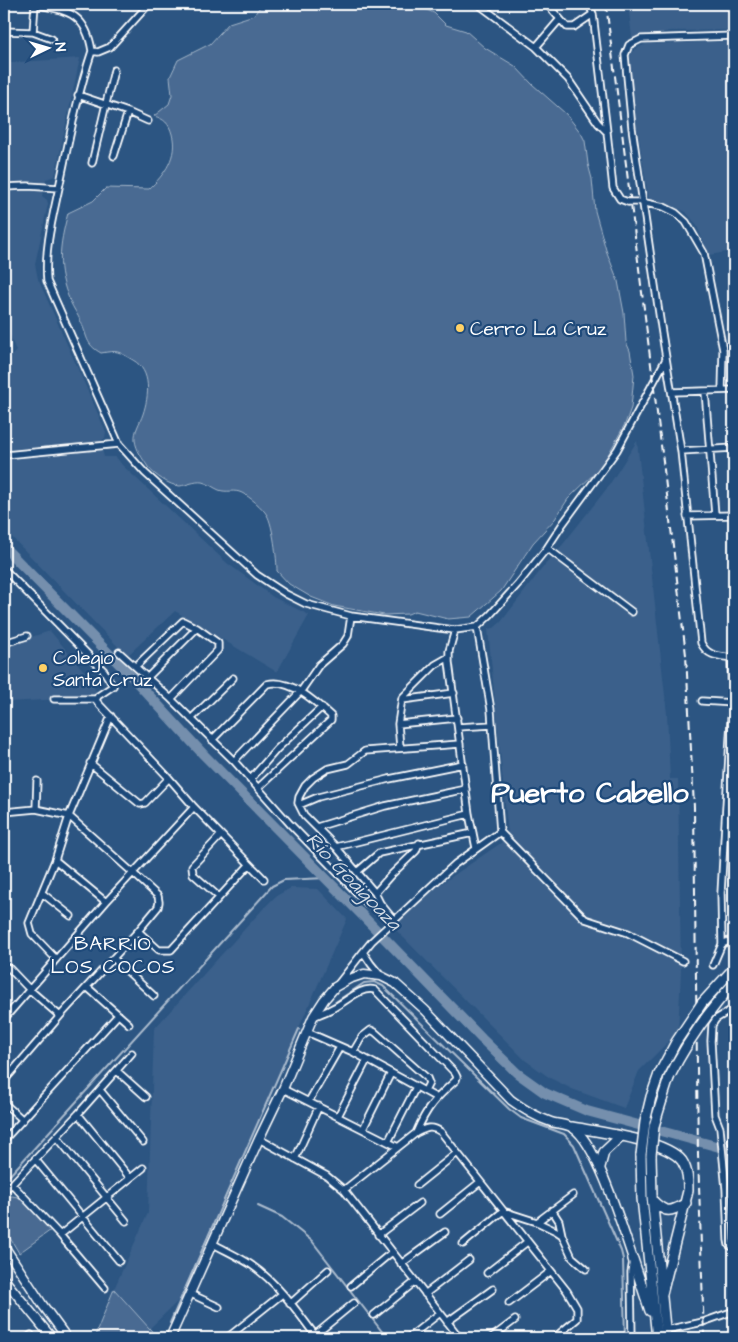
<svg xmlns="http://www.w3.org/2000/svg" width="738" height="1342" viewBox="0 0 738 1342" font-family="'Architects Daughter',sans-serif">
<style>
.built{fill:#3b618b}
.green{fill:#486b92;stroke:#a4b5c8}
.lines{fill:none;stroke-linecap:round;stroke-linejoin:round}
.stream{stroke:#acbcce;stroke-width:2}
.river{stroke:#748fad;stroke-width:10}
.minor-casing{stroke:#fff;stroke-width:9}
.secondary-casing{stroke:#fff;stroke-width:11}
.primary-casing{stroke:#fff;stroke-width:12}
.minor{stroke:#1f4a7a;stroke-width:5.5}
.secondary{stroke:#1f4a7a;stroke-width:8}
.primary{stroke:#1f4a7a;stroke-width:9}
.rail{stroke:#fff;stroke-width:2;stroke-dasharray:8 4;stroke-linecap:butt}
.minor-bridge-casing{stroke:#fff;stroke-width:9;stroke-linecap:butt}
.primary-bridge-casing{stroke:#fff;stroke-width:12;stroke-linecap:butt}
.minor-bridge{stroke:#1f4a7a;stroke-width:5.5}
.primary-bridge{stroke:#1f4a7a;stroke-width:9}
.poi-dot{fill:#ffd166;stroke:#1f4a7a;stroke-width:2}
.labels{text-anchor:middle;stroke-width:4.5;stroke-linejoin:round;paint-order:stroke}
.poi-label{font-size:19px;fill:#fff;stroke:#1f4a7a;text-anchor:start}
.water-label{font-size:20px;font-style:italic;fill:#d5dde6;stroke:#1f4a7a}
.neighbourhood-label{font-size:20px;letter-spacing:1px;fill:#fff;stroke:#1f4a7a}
.town-label{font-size:29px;font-weight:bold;fill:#fff;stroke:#1f4a7a}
</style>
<rect width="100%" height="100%" fill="#2c5582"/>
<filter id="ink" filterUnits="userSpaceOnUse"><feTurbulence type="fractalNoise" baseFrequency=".02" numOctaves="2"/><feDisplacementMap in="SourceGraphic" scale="10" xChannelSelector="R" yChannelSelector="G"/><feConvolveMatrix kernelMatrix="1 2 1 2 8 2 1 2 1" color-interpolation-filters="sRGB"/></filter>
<g filter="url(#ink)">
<path class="built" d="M628 4H734V28L731 30 669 31 631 42 632 37Z
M734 41V255L732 251 709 255 696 224 686 212 675 207 654 204 649 202 638 132 635 127 630 56 635 49 646 44Z
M80 58 55 176 46 179 42 196 47 200 48 204 35 264 38 279 106 432 105 438 100 442 104 457H116L122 465 227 563 273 597 309 615 277 672 175 611 127 656 4 529V364L16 351 4 320V63Z
M637 441 667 714 670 779H678L681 972 678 1032 639 1071 624 1108 572 1089 550 1078 525 1060 387 921 501 843 508 834 488 629 494 628 501 622 544 566 564 543 608 487Z
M50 631 89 677 99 697 7 702 4 646Z
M291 888 318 889 347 919 178 1301 149 1329 114 1289 148 1213 154 1029 263 909 276 896Z"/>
<path class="green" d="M262 4H413L434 13 446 25 466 31 485 48 515 66 532 84 566 114 581 133 585 141 588 164 592 179 595 211 606 250 618 281 624 313 626 342 630 351 634 375 631 408 625 424 602 466 568 499 555 519 533 543 501 591 471 617 448 619 415 611 408 614 384 615 334 606 311 597 289 584 277 571C277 559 273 525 267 515 262 507 250 497 242 493 234 489 227 493 219 490 214 488 208 483 202 482 195 481 187 485 180 486 170 486 154 475 148 467 143 459 136 450 135 440 134 431 140 423 143 414 149 396 152 371 133 360 117 351 119 350 101 353 85 344 88 337 81 322 78 315 73 308 70 301 56 268 59 247 68 213L93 201 106 188 149 189C165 174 178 156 172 134 169 123 164 119 154 116L169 104 172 95 170 77 178 60 210 44 229 23 254 15Z
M12 1196 24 1198 51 1230 19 1253 4 1228V1198Z
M114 1289 158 1338H94Z"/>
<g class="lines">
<path class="stream" d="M322 1011 364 983 374 982 383 986 509 1109 521 1118 564 1134 574 1145 621 1251 623 1259 625 1338
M4 1178 10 1175 272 886 284 880 326 878
M258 1206 282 1217 312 1241 387 1338
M170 1323 299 1029"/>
<path class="river" d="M4 547 133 678 204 755 361 914 482 1039 517 1073 545 1093 587 1111 734 1151"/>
<defs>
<path id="minor" d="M478 4 536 47 568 79 598 123 607 132 613 188 620 199 628 202
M547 4 567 27H574L593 14
M589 4 593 14 607 132
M4 31 33 32 52 39
M33 32 35 4C68 11 86 13 92 51L98 52 110 47 149 4
M734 36 641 39 629 45 625 55 632 128 661 327 681 451 701 643C708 657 719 656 734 658
M536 47 560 19
M92 51C78 93 70 135 61 178 54 213 44 246 47 281L119 444 145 473 257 575 286 594 306 604 351 616 439 628 455 630 477 627 490 615 518 584 547 548 562 525 617 450 666 359
M78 95 128 112 148 121
M114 156 128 112
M92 163 114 70
M4 187 28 186 59 188
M641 202 664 207 676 213 686 222 704 253 723 350 722 390
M705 391 715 515
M672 392 734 390
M681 451 734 448
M5 455 119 444
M687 516 734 515
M547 548 632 612
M4 569 104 671 113 686 98 696 96 700 98 703 169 778 194 807 264 879
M477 627 491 710 500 832 585 919 628 933 683 961
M455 630 449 651V662L469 814 476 848
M4 643 27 636
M119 652 171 699 234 761 290 824 367 903 373 905 380 903
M136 666 183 621 197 628 218 643V650L171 699
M148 677 197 628
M54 699H96
M402 700 454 693
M702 701 734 703
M191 719 233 678
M398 724 457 718
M458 727 492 725
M212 740 267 684C290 678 316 702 331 716V720L258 788
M400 747 398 724 402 698 435 665 449 657
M234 761 301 691 319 665 343 644 348 636 351 616
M90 763 140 804 145 803 169 778
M250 780 277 749 322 707
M299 805 318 797 389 779 463 764
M36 809 37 781
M4 812 36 809 69 816 133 873 158 896 159 902 158 907 138 931 60 1016 4 1081
M317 827 385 806 466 789
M336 847 469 814
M55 860 106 902
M357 872 379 853 473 833
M42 893 71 916
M375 893 390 876 416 851 419 843
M219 897 193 874 192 866 221 835
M393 919 380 903 375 893 336 847 304 815 298 803 299 797 305 786 313 778 327 769 348 764 365 751 460 744
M138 931 159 950H171L249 865
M722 944 734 939
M113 958 154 996
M56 959 32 934 29 923 55 860 69 816 111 716
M713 965 722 944 721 893 732 703 731 658
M4 967 9 968 30 990 60 1016
M381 976 371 964 363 952 372 941 455 864 500 832
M338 984 363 952
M87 987 129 1024
M734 1008 716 1019 712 1025 711 1041 715 1115 720 1128 726 1189 728 1240 729 1245 734 1248
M313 1017C320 1014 328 1011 335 1007 347 1001 361 986 375 990L455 1073 457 1077 456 1080C435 1099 427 1107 416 1133
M4 1019 106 902 194 807
M307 1032 353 1052 437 1098
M353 1052 362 1037 371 1030 375 1032 427 1078 429 1083 425 1091
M117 1071 146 1097
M283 1089 398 1147
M100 1090 143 1142
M309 1101 340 1047
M4 1103 23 1120
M78 1114 130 1178
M338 1116 367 1060
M363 1129 391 1073
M57 1137 126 1221
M259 1139 327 1176 344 1190 460 1338
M4 1140 118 1015
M731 1141H734
M388 1142 416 1087
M35 1159 119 1261
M295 1159 319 1106
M12 1184 60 1235 105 1288
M417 1185 457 1153
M4 1190 12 1184 78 1114 132 1053
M344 1190 416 1133C426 1128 432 1125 441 1132L567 1291 577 1308V1319L554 1338
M552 1210 559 1221 562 1235
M440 1214 480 1182
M537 1222 573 1195
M60 1235 143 1168
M378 1235 420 1203
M212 1243C224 1250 238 1256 250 1264 277 1282 298 1312 317 1338
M463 1244 503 1211 537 1222 556 1231 562 1235 572 1257 586 1269
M401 1264 445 1232
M487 1273 527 1242
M351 1286 392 1252
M191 1294 219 1307
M425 1294 469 1260
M509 1303 551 1271
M290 1304 328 1270
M4 1308 7 1305
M374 1315 415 1282
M447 1322 493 1289
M666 1330 703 1322 734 1311
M315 1335 354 1303
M27 1338 31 1335
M227 1338 282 1294
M408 1338 440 1313
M491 1338 515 1320
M632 1338 631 1272 633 1261"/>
<path id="secondary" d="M4 1246 42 1304 67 1338
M4 1279 52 1338
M170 1338 259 1139 283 1089 313 1017 324 1000 335 987 349 979 364 974 381 976 395 983 425 1010 511 1100C523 1109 536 1117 551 1122 557 1124 567 1124 573 1128 597 1143 623 1230 633 1259"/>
<path id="primary" d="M651 1097 659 1074
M662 1100 669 1078
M572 1127C599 1132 666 1140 682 1161 688 1170 688 1181 688 1191L662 1294
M641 1155 642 1198 657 1338
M651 1155 652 1196 666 1338
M600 1167 604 1152 621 1136
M653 1201C666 1214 671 1212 686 1203
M633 1259 650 1311"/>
</defs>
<use href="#minor" class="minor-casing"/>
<use href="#secondary" class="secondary-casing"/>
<use href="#primary" class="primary-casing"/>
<use href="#minor" class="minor"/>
<use href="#secondary" class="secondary"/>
<use href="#primary" class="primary"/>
<path class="rail" d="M606 4 662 453 686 655 694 807 698 1154 704 1338"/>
<defs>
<path id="minor-bridge" d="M628 202H637"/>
<path id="primary-bridge" d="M659 1074 676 1042 702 1003 734 968
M669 1078C686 1043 708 1012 734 983
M641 1155 645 1122 651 1097
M651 1155 654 1126 662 1100"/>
</defs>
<use href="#minor-bridge" class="minor-bridge-casing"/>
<use href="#primary-bridge" class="primary-bridge-casing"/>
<use href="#minor-bridge" class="minor-bridge"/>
<use href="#primary-bridge" class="primary-bridge"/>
</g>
</g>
<g class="poi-dot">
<circle cx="460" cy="328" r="5"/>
<circle cx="43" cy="668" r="5"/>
</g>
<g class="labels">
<g class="poi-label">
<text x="470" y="335">Cerro La Cruz</text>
<text x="53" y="664">Colegio<tspan x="53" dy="22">Santa Cruz</tspan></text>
</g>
<g class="water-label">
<text transform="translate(354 881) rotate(46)" y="7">Río Goaigoaza</text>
</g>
<g class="neighbourhood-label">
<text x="113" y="950">BARRIO<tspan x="113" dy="23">LOS COCOS</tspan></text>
</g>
<g class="town-label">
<text x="590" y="802">Puerto Cabello</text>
</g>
</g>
<rect width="738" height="1342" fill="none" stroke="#1f4a7a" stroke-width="20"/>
<rect x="10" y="10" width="718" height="1322" fill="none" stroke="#fff" stroke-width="2" filter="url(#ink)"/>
<g transform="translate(48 48) rotate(85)" stroke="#1f4a7a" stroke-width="4" paint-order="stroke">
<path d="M0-4L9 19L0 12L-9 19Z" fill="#ffffff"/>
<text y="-8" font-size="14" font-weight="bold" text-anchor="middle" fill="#ffffff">N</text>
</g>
</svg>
